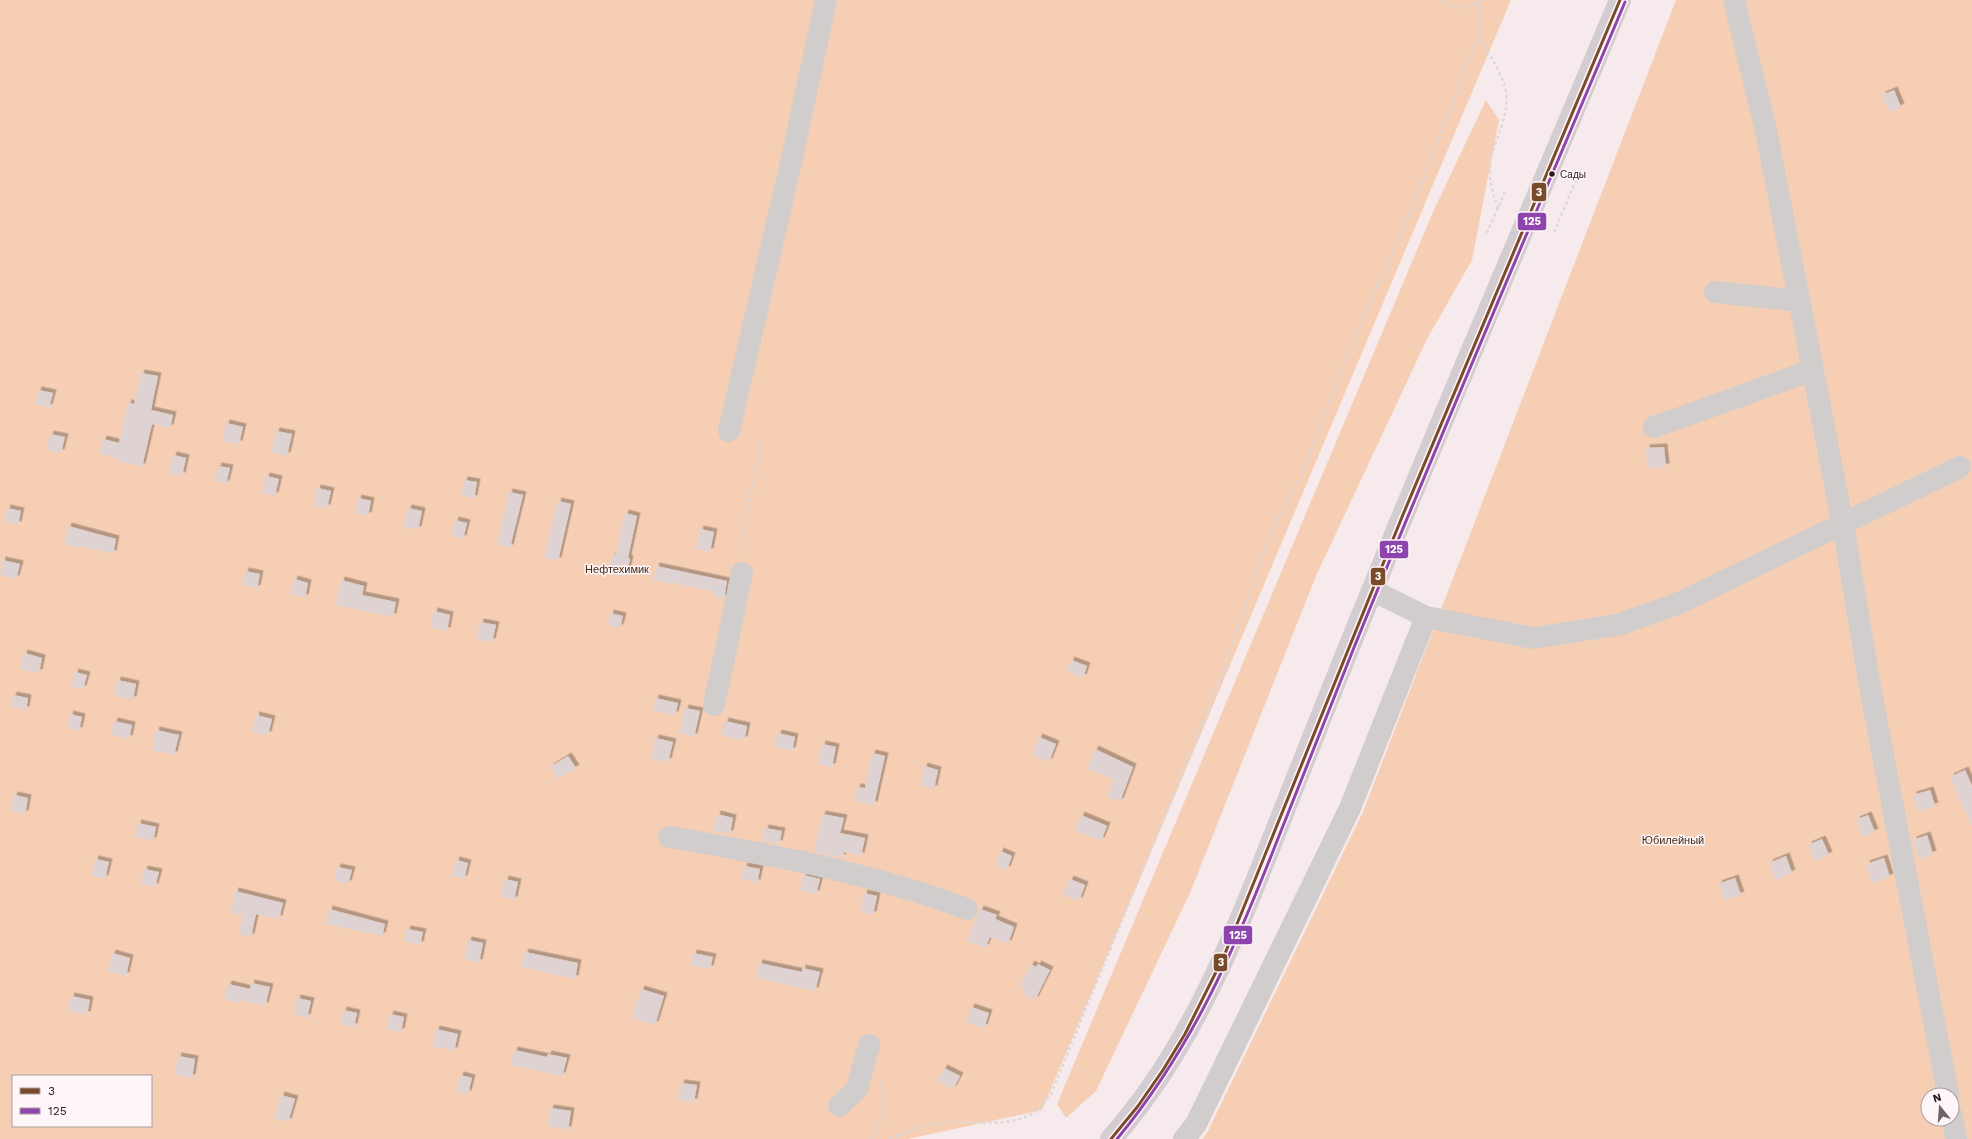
<svg xmlns="http://www.w3.org/2000/svg" width="1972" height="1139" viewBox="0 0 1972 1139" font-family="'Work Sans',sans-serif">
<style>
.green{fill:#f6ceb3;fill-rule:evenodd}
.building{fill:#ded2d2;filter:url(#shadow)}
.lines{fill:none;stroke-linecap:round;stroke-linejoin:round}
.path{stroke:#dcd8d9;stroke-width:2.5;stroke-dasharray:3 3;stroke-linecap:butt}
.minor{stroke:#d1cdcd;stroke-width:22}
.major{stroke:#d3ccd1;stroke-width:22}
.bus-1-casing{stroke:#fef6f8;stroke-width:6}
.bus-2-casing{stroke:#fef6f8;stroke-width:6}
.bus-1{stroke:#7a4b2a;stroke-width:3}
.bus-2{stroke:#8e44ad;stroke-width:3}
.bus-dot{fill:#281a1e;stroke:#fef6f8;stroke-width:1.5}
.labels{text-anchor:middle;stroke-width:3;stroke-linejoin:round;paint-order:stroke}
.bus-label{font-size:10px;fill:#281a1e;stroke:#fef6f8;text-anchor:start}
.park-label{font-size:11px;fill:#422811;stroke:#fef6f8}
.line-badge{stroke:#fef6f8;stroke-width:1.5}
.badge-label{font-size:11px;text-anchor:middle;font-weight:bold;fill:#fff}
</style>
<defs>
<filter id="shadow"><feDropShadow dx="3.5" dy="-3.5" stdDeviation="0" flood-color="#0004"/></filter>
</defs>
<rect width="100%" height="100%" fill="#f6eaed"/>
<path class="green" d="M0 0H1511L1042 1110 908 1139H0ZM13 1076H151V1126H13Z
M1676 0H1972V1139H1202L1207 1133 1363 812ZM1928 1095H1952V1119H1928Z
M1486 100 1499 120 1472 260 1427 339 1316 576 1190 893 1096 1091 1066 1118 1057 1104 1433 212Z"/>
<path class="building" d="M1894 90 1901 107 1890 112 1882 95Z
M141 373 158 376 151 410 173 415 170 428 152 424 142 467 117 461 118 458 99 454 103 439 119 443 128 403 134 404Z
M38 390 53 393 49 408 35 404Z
M226 423 243 427 239 444 222 441Z
M276 431 292 434 287 456 271 452Z
M50 434 65 437 61 453 47 450Z
M1664 447 1666 467 1647 468 1646 448Z
M173 455 186 458 182 476 169 473Z
M218 466 230 468 226 484 214 481Z
M266 476 279 479 275 496 262 493Z
M464 480 477 482 474 499 461 496Z
M317 488 331 491 327 508 314 505Z
M509 492 523 495 510 548 497 545Z
M358 498 371 501 368 516 355 513Z
M558 501 571 504 558 561 544 558Z
M7 508 21 511 18 525 4 522Z
M408 508 422 511 418 530 403 527Z
M625 513 637 516 628 558 630 559 626 577 608 574 612 555 615 556Z
M455 520 467 523 463 539 451 536Z
M68 526 116 539 113 554 80 546 79 548 64 544Z
M700 529 714 532 710 552 696 549Z
M2 560 20 564 16 579 0 575Z
M656 566 727 581 724 599 714 597 715 592 670 582 669 584 653 580Z
M245 571 260 574 257 589 242 585Z
M294 579 308 583 305 598 290 594Z
M341 580 364 586 362 595 396 602 393 617 336 605Z
M434 611 450 615 447 631 430 627Z
M610 613 623 616 620 628 608 625Z
M480 622 496 625 492 642 476 639Z
M24 653 42 658 39 673 20 669Z
M1071 660 1087 666 1083 678 1067 672Z
M75 672 87 675 83 689 71 686Z
M117 680 136 684 133 700 115 696Z
M13 695 28 698 26 710 10 707Z
M655 698 678 703 675 715 653 710Z
M685 708 700 711 694 737 679 733Z
M70 714 82 717 79 731 67 728Z
M256 715 272 719 268 735 252 732Z
M114 721 132 725 129 739 111 734Z
M725 721 747 726 744 740 721 735Z
M156 730 179 735 174 755 152 750Z
M778 733 795 737 792 751 774 747Z
M1039 737 1056 744 1049 762 1032 755Z
M655 738 673 742 668 762 651 758Z
M822 744 836 747 832 767 818 764Z
M1095 749 1133 767 1120 802 1107 797 1114 779 1087 769Z
M872 753 885 756 874 805 854 800 857 787 865 788Z
M568 756 576 768 558 779 550 767Z
M924 766 938 770 934 789 920 785Z
M1965 770 1972 786V827L1950 777Z
M1930 790 1935 806 1917 811 1913 795Z
M14 795 28 798 25 814 10 811Z
M717 814 733 818 730 834 713 831Z
M822 814 844 818 840 833 865 838 861 856 844 852 842 858 814 852Z
M1081 815 1107 826 1101 841 1075 831Z
M1868 815 1875 832 1862 837 1856 820Z
M138 823 156 827 153 841 134 837Z
M765 828 782 831 779 844 762 841Z
M1927 835 1933 854 1919 859 1913 840Z
M1822 839 1829 855 1815 861 1808 845Z
M1000 851 1012 856 1007 870 995 865Z
M1786 856 1792 873 1776 880 1769 863Z
M1884 858 1890 877 1872 883 1866 864Z
M95 859 109 862 105 879 91 876Z
M456 860 468 863 464 879 452 876Z
M744 866 760 869 757 883 741 879Z
M337 867 352 870 348 884 334 881Z
M144 869 159 872 155 887 141 884Z
M803 875 820 879 816 894 800 891Z
M1735 878 1741 895 1724 901 1718 884Z
M505 879 518 882 514 900 501 897Z
M1070 879 1085 885 1079 901 1063 895Z
M235 891 283 903 279 919 256 914 251 937 238 934 243 915 230 912Z
M864 893 877 896 873 915 860 912Z
M329 909 385 924 382 936 325 924Z
M980 909 997 915 995 919 1014 927 1008 944 990 937 985 948 967 941Z
M407 929 423 932 420 945 404 941Z
M468 940 483 943 479 963 464 959Z
M525 952 578 963 575 979 521 967Z
M112 953 130 958 126 976 108 972Z
M693 953 713 957 710 969 690 965Z
M759 963 802 972V968L820 972 815 991 756 978Z
M1031 964 1036 967 1038 964 1050 970 1035 1000 1022 993 1025 988 1020 985Z
M251 983 270 987 265 1006 239 1000 238 1003 224 1000 228 984 250 989Z
M641 989 664 996 655 1025 632 1018Z
M71 996 90 1000 87 1015 67 1010Z
M297 998 311 1001 307 1018 294 1015Z
M971 1007 989 1013 984 1028 966 1022Z
M343 1010 357 1013 354 1027 340 1024Z
M390 1014 404 1017 401 1032 386 1029Z
M436 1029 458 1034 454 1051 432 1046Z
M514 1050 547 1057 548 1054 567 1058 562 1076 511 1065Z
M178 1056 195 1059 192 1078 174 1075Z
M944 1068 960 1076 953 1089 937 1081Z
M460 1075 472 1078 468 1094 456 1091Z
M681 1083 697 1085 694 1102 678 1100Z
M281 1095 295 1099 288 1122 274 1118Z
M550 1108 571 1111 568 1130 547 1126Z"/>
<g class="lines">
<path class="path" d="M1439 0 1459 9 1481 1
M1478 36C1488 53 1503 73 1506 93 1510 121 1490 143 1490 170 1489 183 1494 196 1498 209
M1554 232 1579 173
M1487 233 1506 189
M739 554 762 439
M870 1139C885 1123 884 1098 880 1079
M889 1139C908 1131 927 1125 948 1123 977 1120 1008 1129 1035 1112 1041 1108 1046 1099 1051 1094L1219 683 1269 537 1303 472 1344 362 1408 219 1478 36 1481 1"/>
<path class="minor" d="M1734 0 1766 130 1843 525 1870 687 1948 1095
M1715 292 1800 301
M1654 427 1813 370
M729 431 790 167 826 0
M1426 617 1533 638 1617 625 1677 604 1960 467
M714 705 742 573
M669 837C769 854 871 873 967 909
M839 1106 857 1089 869 1045
M1952 1116 1956 1139
M1184 1139 1196 1124 1350 808 1426 617 1372 590"/>
<path class="major" d="M1111 1139C1188 1053 1232 943 1274 836 1306 755 1338 673 1372 591 1452 393 1538 197 1620 0"/>
<defs>
<path id="bus-1" d="M1111 1139 1138 1106 1163 1070 1185 1034 1224 956 1402 517 1620 0"/>
<path id="bus-2" d="M1117 1139C1194 1046 1235 948 1279 836 1304 774 1328 712 1353 650 1441 433 1534 218 1625 2"/>
</defs>
<use href="#bus-1" class="bus-1-casing"/>
<use href="#bus-2" class="bus-2-casing"/>
<use href="#bus-1" class="bus-1"/>
<use href="#bus-2" class="bus-2"/>
</g>
<circle class="bus-dot" cx="1552" cy="174" r="3.5"/>
<g class="labels">
<g class="bus-label">
<text x="1560" y="178">Сады</text>
</g>
<g class="park-label">
<text x="617" y="573">Нефтехимик</text>
<text x="1673" y="844">Юбилейный</text>
</g>
</g>
<g class="line-badge">
<rect x="1531" y="182" width="16" height="20" rx="4" fill="#7a4b2a"/>
<rect x="1517" y="212" width="30" height="19" rx="4" fill="#8e44ad"/>
<rect x="1379" y="540" width="30" height="19" rx="4" fill="#8e44ad"/>
<rect x="1370" y="567" width="16" height="19" rx="4" fill="#7a4b2a"/>
<rect x="1223" y="925" width="30" height="20" rx="4" fill="#8e44ad"/>
<rect x="1213" y="953" width="15" height="19" rx="4" fill="#7a4b2a"/>
</g>
<g class="badge-label">
<text x="1539" y="196">3</text>
<text x="1532" y="225">125</text>
<text x="1394" y="553">125</text>
<text x="1378" y="580">3</text>
<text x="1238" y="939">125</text>
<text x="1221" y="966">3</text>
</g>
<rect x="12" y="1075" width="140" height="52" fill="#fef6f8" stroke="#a89ea1"/>
<rect x="20" y="1088" width="20" height="6" fill="#7a4b2a" stroke="#a89ea1"/>
<text x="48" y="1095" font-size="12" fill="#281a1e">3</text>
<rect x="20" y="1108" width="20" height="6" fill="#8e44ad" stroke="#a89ea1"/>
<text x="48" y="1115" font-size="12" fill="#281a1e">125</text>
<g transform="translate(1940 1107) rotate(343)"><circle r="19" fill="#fef6f8" stroke="#a89ea1"/>
<path d="M0-3L7 15L0 10L-7 15Z" fill="#706366"/>
<text y="-6" font-size="11" font-weight="bold" text-anchor="middle" fill="#281a1e">N</text>
</g>
</svg>
